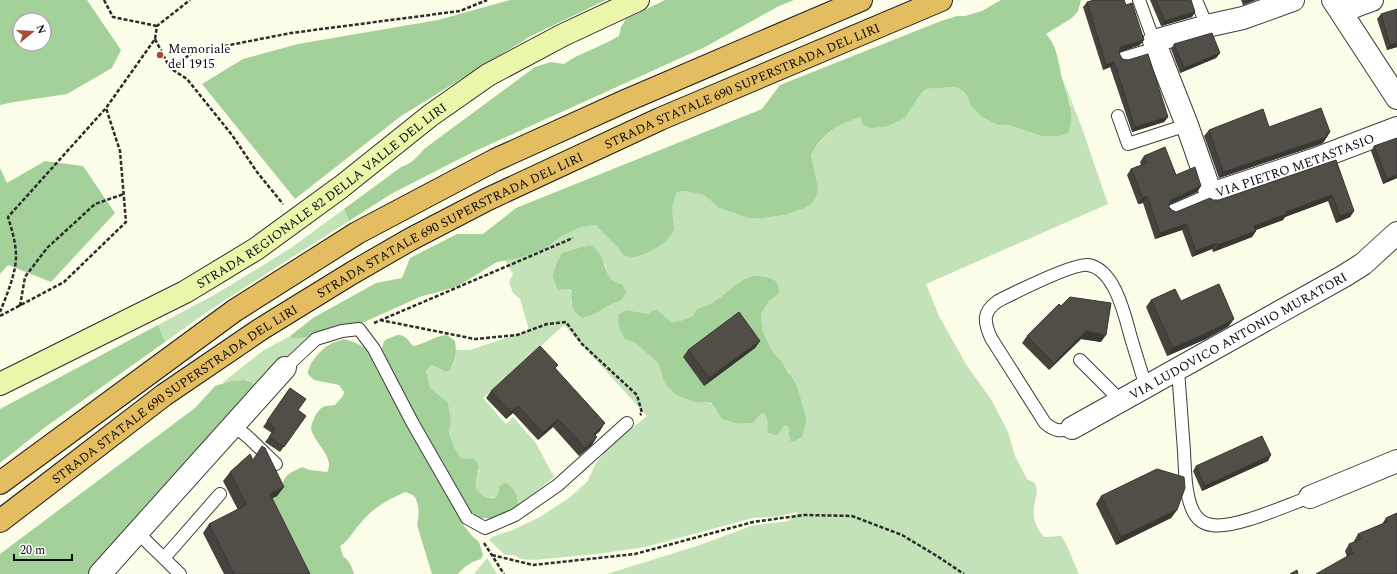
<svg xmlns="http://www.w3.org/2000/svg" width="1397" height="574" viewBox="0 0 1397 574" font-family="Spectral,serif">
<style>
.green{fill:#c3e2b8;fill-rule:evenodd}
.forest{fill:#a4d199;fill-rule:evenodd}
.lines{fill:none;stroke-linecap:round;stroke-linejoin:round}
.lane-casing{stroke:#3d3d3d;stroke-width:14}
.street-casing{stroke:#3d3d3d;stroke-width:24}
.secondary-casing{stroke:#2c2c2c;stroke-width:24}
.highway-casing{stroke:#1b1b1b;stroke-width:24}
.path{stroke:#2c2c2c;stroke-width:2.5;stroke-dasharray:4 2;stroke-linecap:butt}
.lane{stroke:#fff;stroke-width:12}
.street{stroke:#fff;stroke-width:22}
.secondary{stroke:#ecf6ab;stroke-width:22}
.highway{stroke:#e4bd60;stroke-width:22}
.wall{fill:#46433e}
.shaded-wall{fill:#393732}
.building{fill:#514e48;stroke:#393732}
.poi-dot{fill:#aa4a32;stroke:#fff;stroke-width:1.5}
.labels{text-anchor:middle;stroke-width:4;stroke-linejoin:round;paint-order:stroke}
.poi-label{font-size:13px;fill:#0a0a0a;stroke:#fff;text-anchor:start}
.street-label{font-size:13px;fill:#0a0a0a;stroke:#fff}
</style>
<rect width="100%" height="100%" fill="#fcfde9"/>
<path class="green" d="M1062 77 1082 128 1108 204 926 284 939 316 967 366 991 399 1008 432 1015 456 1027 479 1035 483C1039 494 1035 497 1034 508 1032 518 1037 529 1044 537L1061 536 1066 544 1079 574H607L700 545 751 526 788 521 798 512 775 517 753 518 645 547 597 554 534 560 521 559 514 555H505L489 540 492 537 513 530 540 517 569 498 587 482 596 463 610 446 647 416 564 325 483 398 506 424 513 417 536 443 554 477 518 506 500 493 497 497 489 498 477 492 475 487 479 471 473 459 461 458 454 447 449 433 451 420 448 402 430 388 426 371 430 365 446 372C455 368 456 358 456 350H470L529 330 520 299 513 293 509 282 513 274 505 260 520 258 545 249 562 236 581 227 596 225C605 236 616 243 623 255L674 227C671 215 671 203 677 192L686 191 696 193 704 195 719 208 748 218H764L785 215 802 209 818 187 811 155C822 136 840 120 862 117 876 116 891 117 905 118L920 95 926 89 956 87 963 91 968 97 970 105 982 117 998 125H1008L1042 136 1071 105ZM561 254 605 264 608 276 615 283 622 300 606 307 595 314 571 304 573 295 571 291 567 289 553 274 557 262ZM753 276H766L774 279 779 292 769 301 761 314V318L763 332 772 352 790 373V441L788 427 785 424 780 432 767 423 768 419 766 415 762 413 753 423 740 424 722 419 711 404 707 402 698 403 665 384 658 363 634 342 627 310 648 314 658 311 672 322 680 321 693 316 697 309 710 304 721 297 734 286Z
M344 209 349 221 211 309 165 342 158 325 216 294 291 248Z
M314 335 293 354 272 366 255 388 252 382C242 378 232 381 222 383L264 350 290 336 292 339Z
M487 558 497 574H474Z"/>
<path class="forest" d="M0 0H87L121 50 112 68 67 94 14 102 0 105ZM20 20H44V44H20Z
M510 0H606L531 36 401 116 295 199 202 84 243 59 298 44 438 20Z
M665 0H794L779 6 705 47 473 152 391 194 349 221 344 209 401 167C412 163 417 157 424 149L535 67 551 62 564 64C581 52 601 47 619 36L621 27 626 19Z
M1001 0H1081L1078 11 1072 18 1046 34C1058 48 1058 61 1062 78 1067 96 1076 114 1068 133L1059 136H1042L1008 125H998L982 117 970 105 968 97 963 91 956 87 926 89 920 95 905 118 888 126 871 128 863 125 861 117C837 124 823 133 811 155L818 187 816 197 811 204 802 209 785 215 764 218H748L719 208 704 195 686 191 677 192C673 201 671 210 673 219 673 222 674 225 674 228 672 242 645 256 633 257 630 257 626 256 623 255 616 243 605 236 596 225L581 227 562 236 545 249 520 258 497 262 458 286 435 293 422 296 362 323 328 334 292 339 290 336 313 318 376 283 402 278 410 258 457 234H483L516 208 762 109 780 85 941 21 957 16H965L982 11Z
M45 161 83 166 115 213 51 282 8 265 0 274V168L7 183Z
M590 245C609 254 600 281 622 284L626 292 622 300 606 307 595 314 582 318C578 315 572 310 572 304 570 292 578 287 558 290L553 278V274L557 262 561 254 565 252Z
M753 276C766 276 780 276 779 293L769 301 761 314V318L763 332 772 351 781 361 796 384 805 413 806 423 802 437 794 441H790L788 427 785 425 780 432 776 435 768 433C767 427 768 420 766 415L762 413 753 423 740 424 731 422 722 419 711 403 707 402 698 403 678 396 665 384 658 363 634 342 625 339C621 331 616 323 619 314L627 310 648 314 654 310 658 311 672 322 680 321 693 316 697 309 710 304 721 297 734 286 745 279Z
M158 325 165 342 44 428 0 463V409Z
M397 335C405 334 409 341 413 346 426 344 433 336 447 335L455 341C457 352 456 360 450 370L446 372 431 365 426 371 430 388 448 402 451 420 449 433 454 447 461 458C466 459 473 457 476 461 482 470 474 480 476 488 477 494 501 509 499 486L506 483C515 488 518 497 518 506 510 515 494 520 482 518 478 518 474 516 470 514L389 372C384 359 378 353 385 340Z
M344 339C362 344 366 348 379 360L446 486 464 526 473 537 479 542 483 555 481 559C470 562 465 566 458 574H432L417 525C419 517 420 504 414 496 412 494 408 493 405 492 387 500 371 509 359 525 352 532 349 541 340 546L343 556C349 560 352 567 354 574H298L269 496 281 492C283 475 288 474 302 467L310 470 327 472C336 458 313 442 311 428 311 424 314 420 315 416 317 413 319 409 323 407 326 405 331 406 335 405L343 396 344 392 339 385 314 380 308 374C308 364 320 350 329 345 333 342 339 341 344 339Z
M244 380 252 382 255 388 89 574H0V554L195 408 215 386 231 381Z"/>
<g class="lines">
<defs>
<path id="lane" d="M1139 0 1154 41
M1196 0 1207 26
M1123 58 1157 48
M1118 116 1128 144 1187 125
M1172 211 1211 194
M1080 360 1121 401
M285 368 316 339 342 331 359 329 374 349 412 422 467 518 485 528 515 515 558 485 627 423
M1178 370C1180 397 1182 424 1184 451 1185 469 1185 495 1193 511 1197 519 1203 524 1212 525 1235 529 1287 505 1310 497
M233 425 248 437 276 464
M1072 428C1061 432 1054 431 1045 423L991 338C984 322 982 312 998 301 1014 293 1073 263 1088 265 1115 269 1125 316 1131 338 1136 354 1141 371 1146 387
M137 532 180 574
M164 558 220 494"/>
<g id="street">
<path id="s1" d="M1293 0 1243 18 1207 26 1154 41 1187 125 1211 194 1313 160 1397 128"/>
<path d="M1333 0 1397 98"/>
<path d="M1342 12 1358 5 1372 0"/>
<path id="s2" d="M1072 428 1344 276 1363 264 1397 233"/>
<path d="M1310 497 1397 461"/>
<path d="M100 574 285 368"/>
</g>
<g id="secondary">
<path id="s3" d="M0 384 185 292 256 249 341 187 431 115 488 75 563 35 638 0"/>
</g>
<g id="highway">
<path d="M0 483 234 311 357 233 495 160 623 102 861 0"/>
<path id="s4" d="M0 521 164 395 261 329 352 273 411 239 488 199 660 119 941 0"/>
</g>
</defs>
<use href="#lane" class="lane-casing"/>
<use href="#street" class="street-casing"/>
<use href="#secondary" class="secondary-casing"/>
<use href="#highway" class="highway-casing"/>
<path class="path" d="M104 0 113 17 157 26
M155 39 170 68 187 79 232 135 257 172 283 204
M170 68 194 52 291 33 460 11 487 0
M20 306 25 277 47 248 95 204 124 194
M0 312C6 297 16 273 16 257 16 243 12 230 8 217L106 108 155 39 157 26 190 0
M0 316 64 282 126 222 120 151 106 108
M380 320 475 339 517 335 547 324 566 322 582 344 637 395 642 413 640 415
M374 323 573 238
M484 543 504 574
M492 555 533 565 635 554 753 522 804 515 852 516 902 535 937 556 964 574"/>
<use href="#lane" class="lane"/>
<use href="#street" class="street"/>
<use href="#secondary" class="secondary"/>
<use href="#highway" class="highway"/>
</g>
<path class="wall" d="M1150 0H1191L1195 12 1192 17 1161 26Z
M1241 0H1256L1243 5Z
M1087 2 1140 45 1119 52 1120 55 1168 117 1164 122 1132 132 1110 67 1103 70 1083 7Z
M1381 14 1397 47 1387 50 1377 19Z
M1174 44 1220 53 1216 58 1180 73 1171 49Z
M1269 127 1330 132 1323 143 1309 148 1219 178 1204 136 1209 130Z
M1397 138V178L1383 184 1371 151 1374 146Z
M1144 156 1176 175 1201 186 1197 192 1169 205V207L1172 210 1176 212 1213 200H1219L1336 160 1354 211 1350 217 1336 223 1328 201 1285 217 1283 220 1256 230V231L1252 237 1213 252 1212 249 1192 257 1182 230 1155 239 1143 203 1138 204 1127 175 1131 169 1141 165 1140 162Z
M1151 300 1181 301 1229 326 1206 339 1167 356 1146 307Z
M1059 304 1101 342 1081 339 1049 370 1022 343 1027 336Z
M760 341 755 348 704 386 683 357 688 350Z
M555 369 600 431 595 435 592 445 579 456 553 427 538 440 513 413 506 419 486 398 491 391Z
M290 388 298 410 306 416 280 452 265 442 272 433 263 427Z
M253 460 284 487 277 496 272 498 310 574H224L203 533 209 524 238 510 223 481 230 472Z
M1268 461 1202 491 1193 471 1196 466Z
M1101 496 1177 510 1171 518 1116 545 1096 504Z
M1397 513V574L1347 557 1345 551 1349 544 1355 542 1354 541 1358 534 1382 524 1386 518Z"/>
<path class="shaded-wall" d="M1246 0H1256L1243 5Z
M1195 12 1192 17 1161 26 1165 21Z
M1144 40 1140 45 1118 53 1121 47Z
M1397 43V47L1387 50 1390 45Z
M1220 53 1216 58 1180 73 1184 68Z
M1114 62 1110 67 1103 70 1106 65Z
M1168 117 1164 122 1132 132 1135 127Z
M1330 132 1323 143 1309 148 1219 178 1223 172 1326 134Z
M1397 175V178L1383 184 1387 179Z
M1201 186 1197 192 1166 206 1171 200Z
M1332 195 1328 201 1285 217 1283 220 1250 232 1254 226 1286 212Z
M1147 196 1143 203 1138 204 1143 198Z
M1354 211 1350 217 1336 223 1340 216Z
M1186 224 1182 230 1155 239 1160 233Z
M1256 231 1252 237 1213 252 1218 245Z
M1217 243 1212 249 1192 257 1196 251Z
M1234 319 1229 326 1206 339 1167 356 1173 348Z
M1086 331 1106 335 1101 342 1081 339 1049 370 1054 363Z
M760 341 755 348 704 386 709 378Z
M518 406 513 413 506 419 511 412Z
M558 419 553 427 538 440 543 433Z
M605 423 600 431 589 441 594 434Z
M597 437 592 445 579 456 585 448Z
M1271 455 1268 461 1202 491 1205 486Z
M284 487 277 496 263 503 270 494Z
M1177 510 1171 518 1116 545 1121 537Z"/>
<path class="building" d="M1094 0H1124L1126 5 1132 3 1144 40 1121 47 1119 51 1120 55 1122 59 1128 60 1148 54 1168 117 1135 127 1114 62 1106 65 1087 2Z
M1156 0H1191L1195 12 1165 21Z
M1397 9V43L1390 45 1381 14Z
M1212 33 1220 53 1184 68 1174 44Z
M1321 108 1330 132 1326 134 1327 137 1313 142 1223 172 1209 130 1263 109 1269 127Z
M1397 138V175L1387 179 1374 146Z
M1165 147 1176 175 1195 167 1201 186 1171 200 1169 204V207L1172 210 1176 212 1210 198 1213 200H1219L1336 160 1354 211 1340 216 1332 195 1286 212 1287 214 1254 226 1256 231 1218 245 1217 243 1196 251 1186 224 1160 233 1147 196 1143 198 1131 169 1147 163 1144 156Z
M1219 284 1234 319 1211 331 1173 348 1151 300 1175 289 1181 301Z
M1070 297 1111 303 1106 335 1086 331 1054 363 1027 336 1059 304 1061 306Z
M739 312 760 341 709 378 688 350Z
M540 346 558 365 555 368 605 423 594 434 597 437 585 448 558 419 543 433 518 406 511 412 491 391Z
M290 388 306 399 298 410 306 416 284 447 269 437 275 428 267 421Z
M1262 436 1271 455 1205 486 1196 466Z
M262 446 265 448 284 487 270 494 310 574H234L209 524 246 505 230 472 250 454 253 460Z
M1157 469 1184 477 1185 488 1177 510 1121 537 1101 496Z
M1397 513V574H1316L1353 553 1349 544 1361 539 1358 534 1387 522 1386 518Z
M1297 570 1298 574H1290Z"/>
<circle class="poi-dot" cx="160" cy="55" r="4"/>
<g class="labels">
<g class="poi-label">
<text x="168" y="53">Memoriale<tspan x="168" dy="15">del 1915</tspan></text>
</g>
<g class="street-label">
<text dy="5" stroke="none"><textPath href="#s4" startOffset="864">STRADA STATALE 690 SUPERSTRADA DEL LIRI</textPath></text>
<text dy="5" stroke="none"><textPath href="#s1" startOffset="397">VIA PIETRO METASTASIO</textPath></text>
<text dy="5" stroke="none"><textPath href="#s3" startOffset="374">STRADA REGIONALE 82 DELLA VALLE DEL LIRI</textPath></text>
<text dy="5" stroke="none"><textPath href="#s4" startOffset="540">STRADA STATALE 690 SUPERSTRADA DEL LIRI</textPath></text>
<text dy="5" stroke="none"><textPath href="#s2" startOffset="190">VIA LUDOVICO ANTONIO MURATORI</textPath></text>
<text dy="5" stroke="none"><textPath href="#s4" startOffset="216">STRADA STATALE 690 SUPERSTRADA DEL LIRI</textPath></text>
</g>
</g>
<g transform="translate(32 32) rotate(72)"><circle r="19" fill="#ffffff" stroke="#9d9d9d"/>
<path d="M0-3L7 15L0 10L-7 15Z" fill="#aa4a32"/>
<text y="-6" font-size="11" font-weight="bold" text-anchor="middle" fill="#0a0a0a">N</text>
</g>
<path d="M14 554v6h58v-6" fill="none" stroke="#0a0a0a" stroke-width="2"/>
<text x="20" y="554" font-size="12" fill="#0a0a0a" stroke="#ffffff" stroke-width="3" paint-order="stroke">20 m</text>
</svg>
